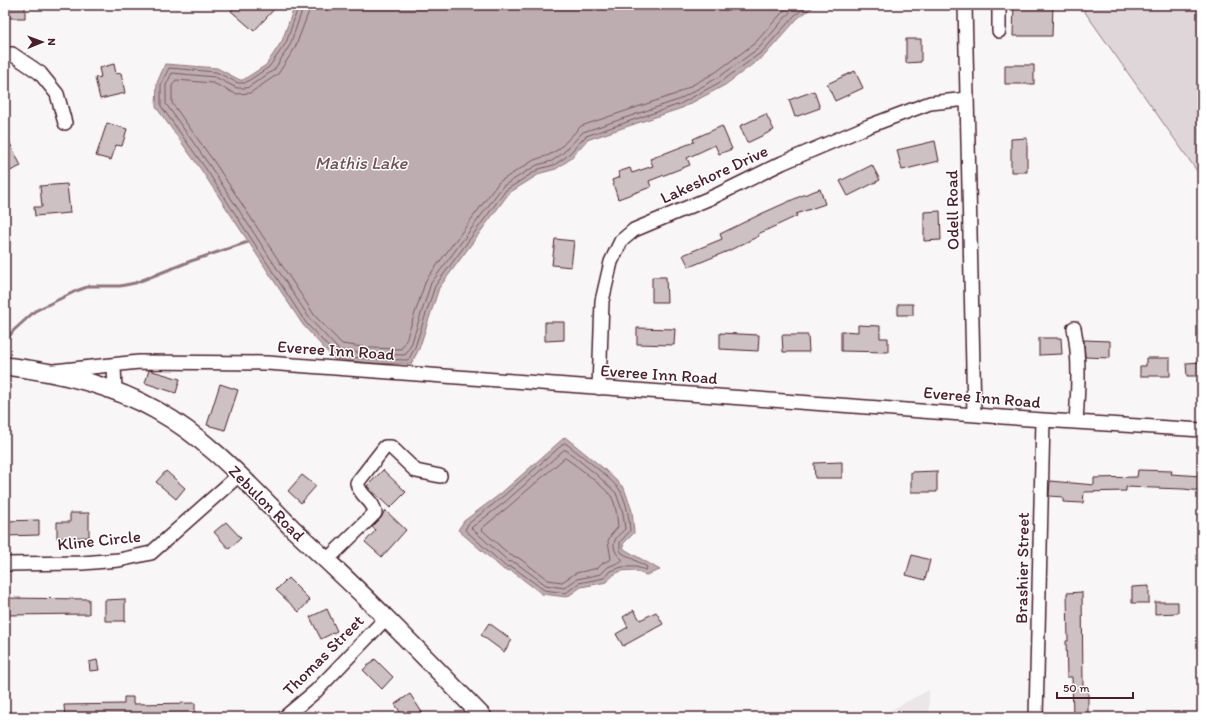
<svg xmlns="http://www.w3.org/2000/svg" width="1207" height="722" viewBox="0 0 1207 722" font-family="Itim,sans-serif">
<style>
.built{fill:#ebe6e8}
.green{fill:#ded6d9;stroke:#947a82}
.water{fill:#bdadb0;stroke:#8f747b}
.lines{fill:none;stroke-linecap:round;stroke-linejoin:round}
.shore{stroke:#785860;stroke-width:1}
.stream{stroke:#8f747b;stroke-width:3}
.building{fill:#cdc1c4;stroke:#4a1f2b}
.minor-casing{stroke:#4a1f2b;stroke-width:16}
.major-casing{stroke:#4a1f2b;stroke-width:20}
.minor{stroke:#fff;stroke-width:13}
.major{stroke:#fff;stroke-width:17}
.labels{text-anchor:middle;stroke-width:3;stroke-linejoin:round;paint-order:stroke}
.street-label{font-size:17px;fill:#4a1f2b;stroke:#fff}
.water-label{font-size:18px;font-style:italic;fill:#72515a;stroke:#fff}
</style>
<rect width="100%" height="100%" fill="#f8f6f7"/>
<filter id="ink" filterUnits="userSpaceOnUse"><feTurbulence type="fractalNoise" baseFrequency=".025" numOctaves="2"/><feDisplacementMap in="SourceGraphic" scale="8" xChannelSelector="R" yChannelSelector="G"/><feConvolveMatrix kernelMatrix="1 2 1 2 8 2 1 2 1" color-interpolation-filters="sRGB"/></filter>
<g filter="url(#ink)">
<path class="built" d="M929 690V717H878Z"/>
<path class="green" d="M1080 5H1202V178Z"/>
<path class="water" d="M295 5H816L798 18 765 55 725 85 682 108 587 140 569 160 556 169 541 173 509 193 439 288 419 349 411 364 369 363 334 359 303 325 202 171 156 107 157 83 165 64 217 68 240 80H243L266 65 282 41Z
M565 437 603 468 624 488 632 511 634 533 623 544 624 549 660 570 646 575C631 569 618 567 607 582L581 587 567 597 542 594 512 571 504 570 458 530 464 521 499 495Z"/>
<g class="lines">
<path class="shore" d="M299 5 286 43 269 67 245 83H238L216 72 169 68 161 84V106L206 169 306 323 336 355 369 359 407 360 409 359 415 347 435 286 506 190 539 169 554 165 566 157 586 136 680 104 722 81 762 52 795 15 809 5
M304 5 290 45 274 70 247 88H237L215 77 172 73 166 85V104L210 166 310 319 339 350 370 354 404 355 406 354 411 345 431 283 503 186 537 165 552 161 563 153 583 132 678 100 719 77 759 48 791 11 800 5
M310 5 309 11 295 48 278 74 250 93 236 94 213 83 176 80 172 86V103L215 163 315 316 342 344 370 348 401 349 405 343 426 280 499 182 534 160 549 155 559 149 581 126 676 94 716 72 755 43 789 5
M565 443C575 450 617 483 621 492 627 504 629 517 630 531L620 542V550L622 553 647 567 646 570 636 567H622L610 571 604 578 579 583 566 593 544 590 514 568 505 566 465 530 468 524 501 498Z
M564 450H566L597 475 616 493 623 513 625 529C622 532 618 535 616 538 611 546 616 555 622 559V561L608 567 601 574 577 579 564 588 546 585 516 563 508 561 471 528 505 502Z
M565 458C574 463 605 488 611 496 616 504 617 517 618 527L611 535 608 541 611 559 603 563 598 568 576 573 562 582 548 580 519 558 510 555 481 529 508 507Z"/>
<path class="stream" d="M5 342 13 331 35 311 76 291 90 286H120L135 283 191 261 248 242"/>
</g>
<path class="building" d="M5 5H25V18H5Z
M236 5H278L254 31 231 11Z
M1014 5H1053L1052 36H1013Z
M906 39H921V62L906 63Z
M114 64 116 74 121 73 125 93 100 99 95 78 101 77 99 68Z
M1005 65H1034V84H1005Z
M855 71 863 88 835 101 827 84Z
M814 91 820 108 795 117 789 100Z
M766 114 774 130 747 143 740 126Z
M107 123 127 129 122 146 116 145 111 160 96 156Z
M722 126 732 149 719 154 715 145 687 158 690 165 649 181 651 187 618 199 612 180 620 177 618 172 630 168 632 173 653 166 650 159 694 142 693 139Z
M5 133 21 166 8 172 5 166Z
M1027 138V172H1011V139Z
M935 141 939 161 902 170 897 150Z
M872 165 880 180 848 196 840 181Z
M67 184 70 213 35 216 34 207H42L40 186Z
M820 189 825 204 796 214 797 216 758 234 759 236 728 251 689 267 683 255 722 239 720 234 763 213 801 196Z
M940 211 941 240 924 241V212Z
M555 239 574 241 571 267 552 265Z
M652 277H666L667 302H652Z
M898 304H913V315H898Z
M545 322H564V340L545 341Z
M858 325 880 326V338H888V352L841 351V331L858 332Z
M637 328 675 329 674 345 637 344Z
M720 333 759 335 758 351 720 349Z
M782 335H808L809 352H783Z
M1039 338H1061L1062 354 1039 355Z
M1084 340 1110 341V358L1085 357Z
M1146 358H1170V376H1140V366H1146Z
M1202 362V376H1187L1186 363Z
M149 370 180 379 176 393 145 383Z
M220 384 238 390 225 430 207 425Z
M842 462V478H815L814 463Z
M383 470 406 492 390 508 367 486Z
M1138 470 1172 471 1171 474 1202 476V491L1183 489 1126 487V491L1084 492 1083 503 1063 502V497L1049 496 1050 481 1094 485V478L1137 477Z
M166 471 185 488 176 499 156 482Z
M937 471V492H911V472Z
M302 475 316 486 301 503 288 491Z
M385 510 406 530 382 557 365 542 376 530 372 527 381 518Z
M70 513H89V537L57 538V522H70Z
M39 520V535L5 536V521Z
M226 522 241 538 229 549 214 532Z
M912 555 930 560 925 580 906 575Z
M288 578 310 600 299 612 276 590Z
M1149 586V603H1132V587Z
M1082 592 1083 686H1088V717H1073L1072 677H1067L1066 641H1068L1067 593Z
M5 598 89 599V614L5 615Z
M125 599V621H105V600Z
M1155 602H1178V613L1155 614Z
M327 609 337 631 321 639 310 617Z
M634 610 640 620 656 612 663 624 623 646 616 634 628 627 623 617Z
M489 623 512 640 504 652 481 635Z
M375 659 393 677 382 689 363 670Z
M97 660 99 670 90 671 89 662Z
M410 694 425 717H403L395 704Z
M124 697H133V704L195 703V717H65L64 705 124 704Z"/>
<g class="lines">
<defs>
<path id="minor" d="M965 5 974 414
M999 31V5
M5 54H12L40 73 57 94 65 123
M1074 328C1080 359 1078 391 1076 422
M114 365 115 391
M54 371 139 362 267 363 1043 420 1202 430
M599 388 602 301 611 262 621 241 634 230 715 196 782 163 869 126 930 103 967 99
M326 561 375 513C374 500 360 497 357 483L385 447H391L416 471 440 476
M5 564 82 563 119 560 151 553 239 475
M285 717 316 691 386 618
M1036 717 1043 420"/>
<path id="major" d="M5 366C58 372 110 384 156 410 210 440 251 487 294 530 325 559 357 588 387 619 419 651 451 684 483 717"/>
</defs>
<use href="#minor" class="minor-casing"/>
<use href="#major" class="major-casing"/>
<use href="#minor" class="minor"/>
<use href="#major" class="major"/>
</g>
</g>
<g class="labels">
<g class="street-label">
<text transform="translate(714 174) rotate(-25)" y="6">Lakeshore Drive</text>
<text transform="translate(952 210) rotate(-91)" y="6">Odell Road</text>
<text transform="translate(336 350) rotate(4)" y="6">Everee Inn Road</text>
<text transform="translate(659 374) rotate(4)" y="6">Everee Inn Road</text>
<text transform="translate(982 397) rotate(5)" y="6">Everee Inn Road</text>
<text transform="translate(267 503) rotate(45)" y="6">Zebulon Road</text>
<text transform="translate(99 540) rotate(-6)" y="6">Kline Circle</text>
<text transform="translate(1022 568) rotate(-89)" y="6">Brashier Street</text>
<text transform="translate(323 655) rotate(-45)" y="6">Thomas Street</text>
</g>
<g class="water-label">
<text x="361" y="169">Mathis Lake</text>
</g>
</g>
<rect width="1207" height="722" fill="none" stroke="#fff" stroke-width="20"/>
<rect x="10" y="10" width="1187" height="702" fill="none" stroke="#4a1f2b" stroke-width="1.5" filter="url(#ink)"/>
<g transform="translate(42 42) rotate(89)" stroke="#ffffff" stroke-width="3" paint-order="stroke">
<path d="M0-3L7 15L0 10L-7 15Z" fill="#4a1f2b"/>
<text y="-6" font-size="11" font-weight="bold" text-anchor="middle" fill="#4a1f2b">N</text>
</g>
<path d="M1057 692v6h76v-6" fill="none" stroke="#4a1f2b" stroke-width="2"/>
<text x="1063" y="692" font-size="12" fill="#4a1f2b" stroke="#ffffff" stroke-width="3" paint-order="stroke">50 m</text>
</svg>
